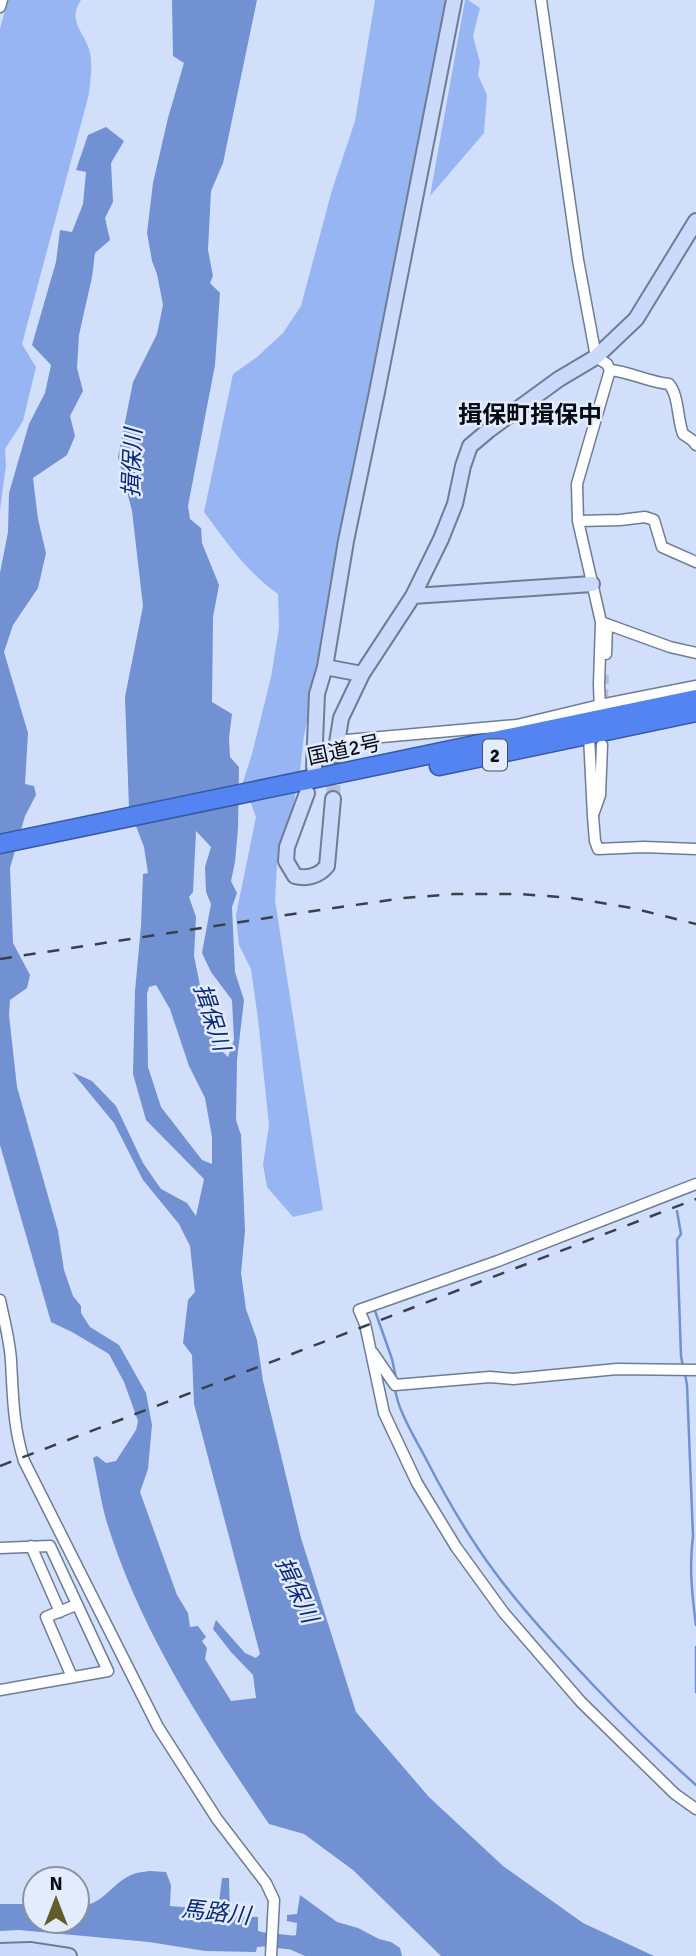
<svg xmlns="http://www.w3.org/2000/svg" width="696" height="1956" viewBox="0 0 696 1956" font-family="Signika,'Noto Sans JP',sans-serif">
<style>
.green{fill:#97b5f3}
.water{fill:#7191d2;fill-rule:evenodd}
.lines{fill:none;stroke-linecap:round;stroke-linejoin:round}
.stream{stroke:#7191d2;stroke-width:2.5}
.river{stroke:#7191d2;stroke-width:14}
.street-tunnel{stroke:#b3bfd8;stroke-width:10;stroke-dasharray:10 5;stroke-linecap:butt}
.secondary-tunnel{stroke:#b3bfd8;stroke-width:14;stroke-dasharray:14 7;stroke-linecap:butt}
.street-casing{stroke:#6f7c95;stroke-width:13}
.secondary-casing{stroke:#6f7c95;stroke-width:18}
.highway-casing{stroke:#385aa4;stroke-width:21}
.street{stroke:#fff;stroke-width:10}
.secondary{stroke:#cbdafb;stroke-width:14}
.highway{stroke:#5384f1;stroke-width:18}
.rail{stroke:#39404d;stroke-width:2.5;stroke-dasharray:12 12;stroke-linecap:butt}
.labels{text-anchor:middle;stroke-width:5;stroke-linejoin:round;paint-order:stroke}
.shield{fill:#e3ecfd;stroke:#494e5a;stroke-width:2}
.shield-label{font-size:19px;font-weight:bold;fill:#070b14}
.street-label{font-size:21px;fill:#070b14;stroke:#e3ecfd}
.water-label{font-size:23px;font-style:italic;fill:#0c2a76;stroke:#e3ecfd}
.quarter-label{font-size:24px;font-weight:bold;fill:#070b14;stroke:#e3ecfd}
</style>
<rect width="100%" height="100%" fill="#d1dffb"/>
<path class="green" d="M8 0H81C66 22 86 33 90 53 93 66 90 81 89 94L22 344 36 367 23 421 5 449 6 465 0 510V29Z
M375 0H447L304 736 300 771 292 812 277 864 275 900 323 1210 293 1217 267 1187 263 1165 269 1125 258 1019 251 969 239 945 236 915 256 817 243 782 252 754 271 677 279 628 278 594C246 571 227 543 204 512L233 374 257 357 283 333 301 306 332 190 355 121Z
M465 0H468L480 8 473 36 480 62 478 75 487 95 484 133 430 196Z"/>
<path class="water" d="M172 0H257L223 163 211 191 208 250 213 276 210 283 220 293 215 365 188 506 190 519 201 528 202 543 219 585 213 617 212 702 232 714 229 738 230 757 239 767 238 828 235 862 231 881 237 893 232 907 235 972 244 1000 237 1060 236 1120 241 1135 245 1231 241 1273 246 1309 257 1340 263 1381 301 1538 356 1712 429 1797 503 1866 583 1923 654 1956H441L353 1870 304 1834 269 1824C206 1731 142 1634 108 1526 101 1504 98 1480 93 1458L97 1456 106 1463 116 1461 136 1430 138 1421 124 1382 109 1354 72 1332 51 1322 0 1145V573L8 532 9 493 29 424 45 393 51 365 32 345 56 262 60 230 72 232 83 204 86 172 76 170 88 135 106 127 124 141 111 163 113 202 105 218 110 240 95 253 92 277 79 335 77 368 83 391 70 416 75 436 67 455 33 478 38 519 46 553 38 588 13 625 4 652 28 733 25 784 34 786 36 795 25 816 10 868 13 943 30 975 27 988 10 1000 9 1015 17 1087 58 1231 64 1270 73 1296 81 1306V1313L90 1327 119 1345 146 1393 152 1425 148 1469 140 1492 177 1595 188 1613 190 1627 198 1626 206 1637 202 1641 207 1648 205 1659 231 1701 256 1698 253 1675 231 1652 213 1629 216 1620 245 1653 256 1658 260 1654 194 1404 192 1355 183 1343 188 1300 195 1292 190 1246 179 1224 143 1180 114 1123 72 1072 92 1081 116 1106 143 1163 161 1189 187 1203 196 1216 204 1179 146 1120 133 1074 135 991 141 926 143 874 148 873 144 847 129 808 125 697 143 606 132 511 118 457 133 382 157 334 163 305 157 274 152 261 147 233 153 183 168 118 184 63 173 56ZM196 831 211 847 205 867 206 892 211 904 202 953 211 972 232 1000 234 1040 228 1057 214 1043 206 1015 194 956 196 917 189 897 193 892ZM156 985 170 1009 189 1066 205 1098 212 1137V1164L202 1160 161 1107 148 1067 147 994 149 987Z
M150 1871 166 1872 171 1885 170 1906 218 1910 222 1878H229L230 1916 258 1917V1931L262 1932 261 1947H257L256 1952 205 1951 149 1942 19 1930 0 1931V1904H35V1921H77V1906C103 1906 109 1886 129 1876 136 1872 143 1872 150 1871Z
M300 1895 337 1922 358 1928 379 1939 391 1942 400 1948 402 1956H305L287 1948V1938L296 1935 297 1923 287 1921V1915L297 1914Z"/>
<g class="lines">
<path class="stream" d="M677 1211 681 1234 677 1240 681 1356 683 1367
M374 1308 392 1359 396 1378
M685 1374 687 1385 693 1536C689 1566 692 1595 696 1625
M395 1388C397 1409 415 1438 425 1457 445 1496 468 1536 494 1571 525 1613 561 1651 596 1688 628 1722 661 1754 696 1785
M696 1647V1692"/>
<path class="river" d="M242 1937 305 1944"/>
<path class="street-tunnel" d="M603 699 604 675"/>
<path class="secondary-tunnel" d="M333 799 335 755"/>
<defs>
<path id="street" d="M541 0 578 260 596 357 607 364 610 370C631 372 648 382 669 384 679 396 677 418 683 434L692 440 696 445
M0 7 2 0
M578 521 620 520 645 517 654 520 662 547 696 562
M601 622 670 647 696 653
M606 654 607 624
M600 711 599 684 601 622 578 521 577 484 610 370
M589 736 593 816 595 841 598 849 644 847 696 849
M336 741 517 725 600 705 696 686
M594 812 600 795 602 745
M696 1184 498 1261 359 1310 365 1324 384 1413 417 1483 456 1547 504 1613 581 1702 675 1794 696 1809
M0 1300C4 1320 10 1341 11 1361 13 1396 13 1426 24 1461L158 1727 217 1819 266 1883 274 1900 271 1956
M373 1353 395 1385 490 1377 513 1379 617 1369 696 1370
M31 1546 60 1612
M0 1548 50 1546 108 1671 0 1690
M72 1677 46 1617 76 1605"/>
<path id="secondary" d="M413 596 592 584
M325 667 362 674
M335 755 341 718 362 674 413 596 441 539 455 504 463 466 470 446 489 430 559 379 596 357 636 319 696 221
M316 779 314 766 317 694 325 667 346 541 377 392 454 0
M307 793 287 847 286 861 295 876C307 879 319 876 327 866L333 799
M0 1951 30 1950 69 1956"/>
<path id="highway" d="M439 766 696 712
M0 844 696 699"/>
</defs>
<use href="#street" class="street-casing"/>
<use href="#secondary" class="secondary-casing"/>
<use href="#highway" class="highway-casing"/>
<use href="#street" class="street"/>
<use href="#secondary" class="secondary"/>
<use href="#highway" class="highway"/>
<path class="rail" d="M0 959 306 912 404 898 454 894H520L572 898 632 908 696 924
M0 1466 696 1199"/>
</g>
<g class="labels">
<rect class="shield" x="483" y="739.5" width="24" height="31" rx="5"/>
<g class="shield-label">
<text x="495" y="762">2</text>
</g>
<g class="street-label">
<text transform="translate(344 750) rotate(-12)" y="7">国道2号</text>
</g>
<g class="water-label">
<text transform="translate(132 463) rotate(-88)" y="8">揖保川</text>
<text transform="translate(212 1017) rotate(72)" y="8">揖保川</text>
<text transform="translate(297 1590) rotate(65)" y="8">揖保川</text>
<text transform="translate(216 1912) rotate(6)" y="8">馬路川</text>
</g>
<g class="quarter-label">
<text x="530" y="423">揖保町揖保中</text>
</g>
</g>
<g transform="translate(56 1900)"><circle r="33" fill="#e3ecfd" stroke="#8b92a0" stroke-width="2"/>
<path d="M0-5L12 26L0 18L-12 26Z" fill="#625c28"/>
<text y="-10" font-size="19" font-weight="bold" text-anchor="middle" fill="#070b14">N</text>
</g>
</svg>
